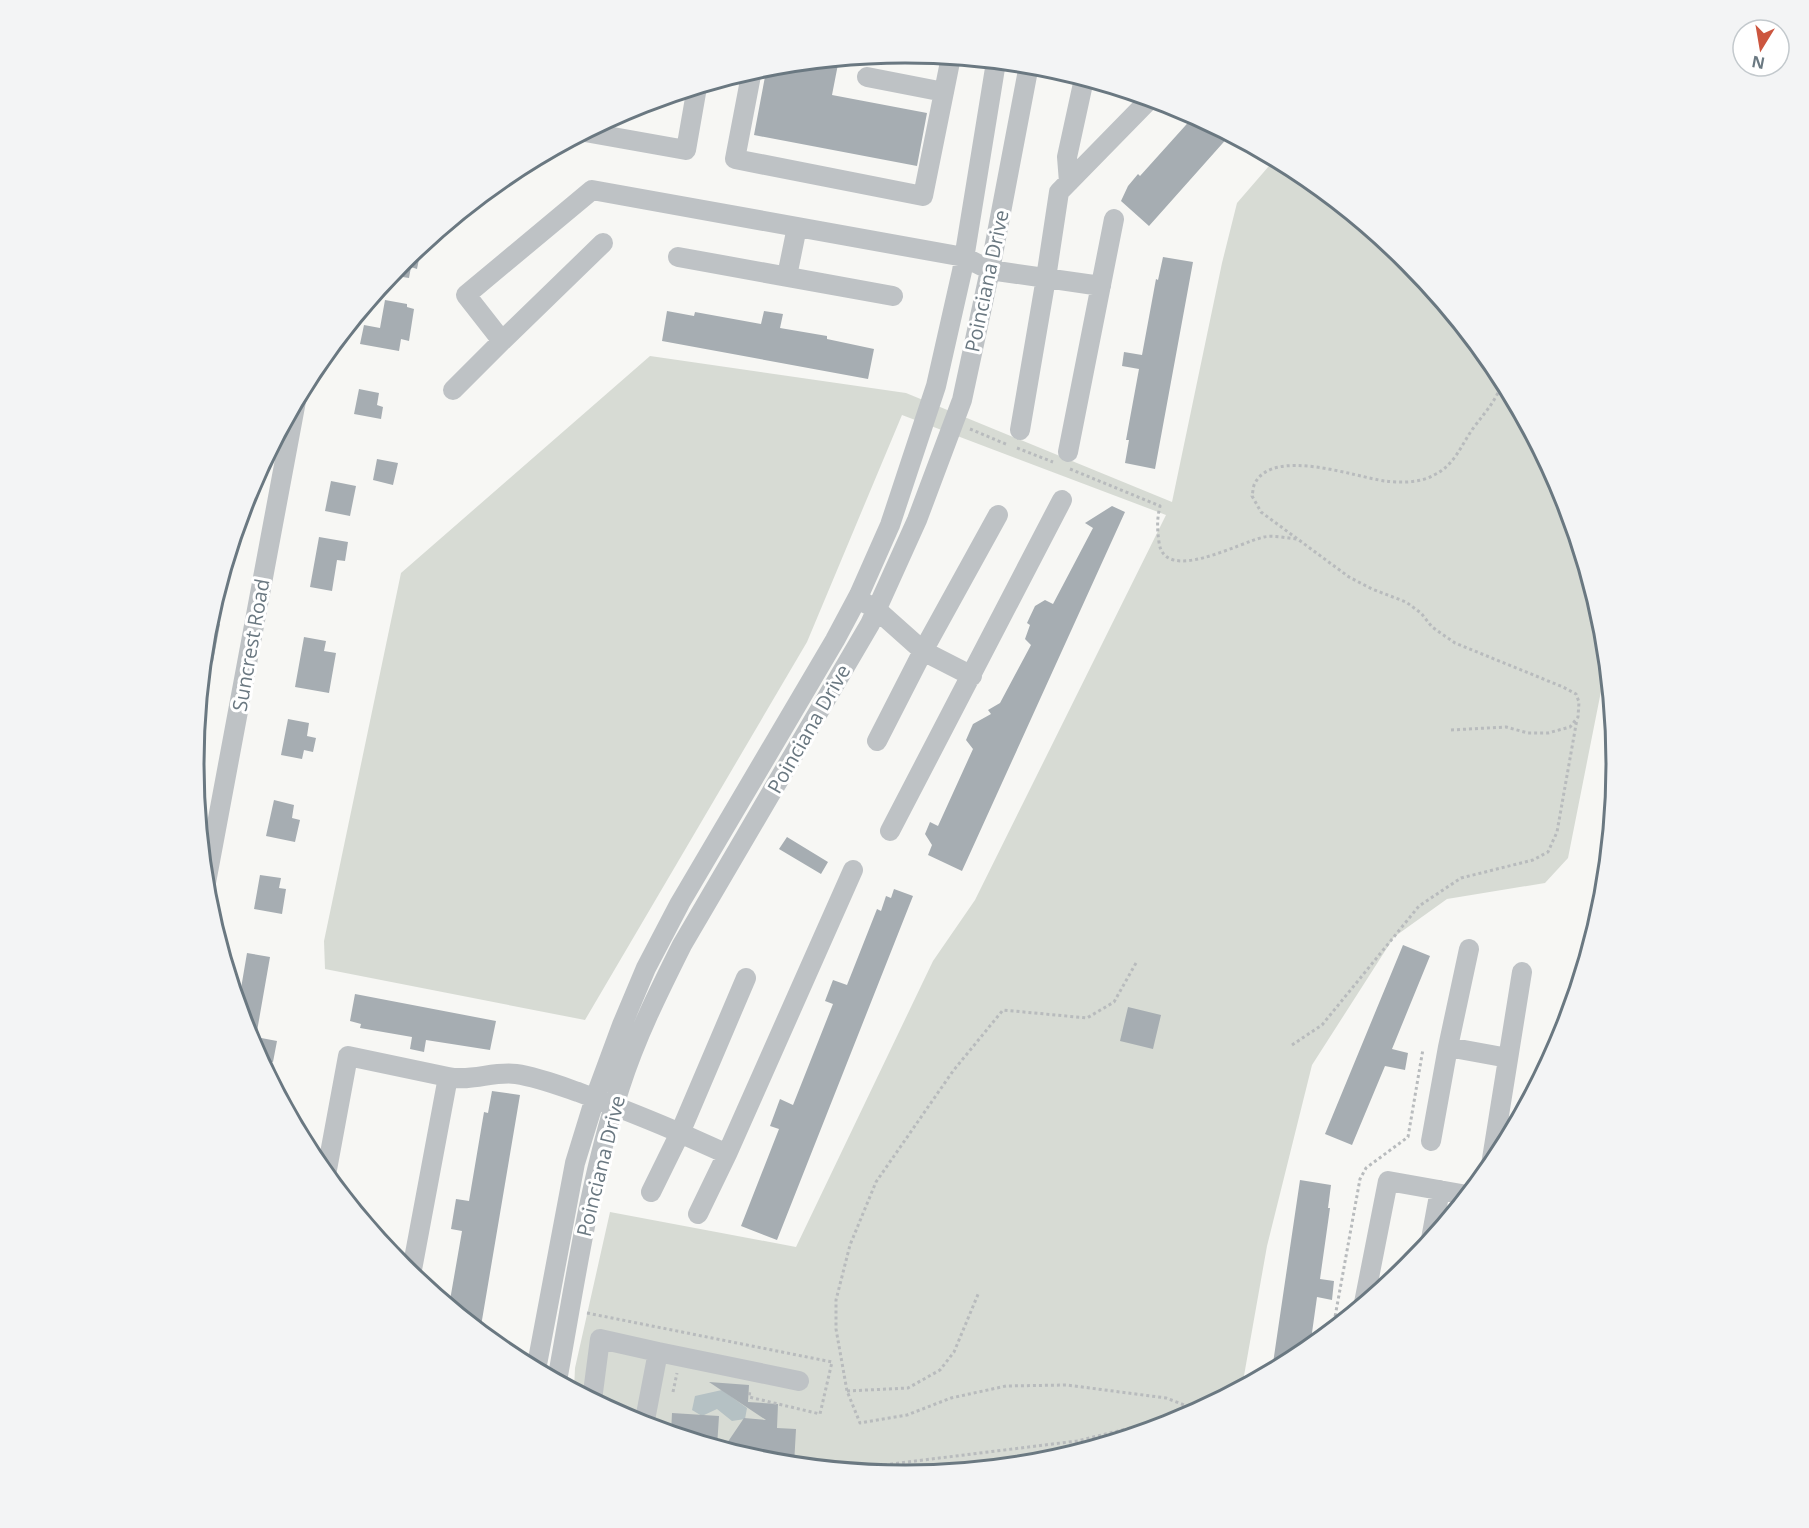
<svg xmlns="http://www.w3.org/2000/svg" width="1809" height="1528" viewBox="0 0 1809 1528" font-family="'Open Sans',sans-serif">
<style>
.green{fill:#d7dbd4}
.water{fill:#b5c1c4}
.building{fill:#a6adb2}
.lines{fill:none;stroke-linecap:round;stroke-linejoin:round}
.path{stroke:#b8bbbd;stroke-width:3;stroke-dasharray:3 3;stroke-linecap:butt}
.minor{stroke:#bec2c5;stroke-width:20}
.labels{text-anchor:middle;stroke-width:6;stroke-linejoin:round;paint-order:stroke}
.street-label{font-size:20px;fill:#6a7881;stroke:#fff}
.rim{fill:none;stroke:#6a7881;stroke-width:3}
</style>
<rect width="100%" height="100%" fill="#f7f7f4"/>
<path class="green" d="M1275 159 1300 173 1408 261 1496 369 1562 492 1602 626 1606 666 1568 858 1545 883 1447 899 1394 937 1312 1065 1267 1246 1242 1387 1176 1421 1043 1462 904 1475 765 1462 632 1421 574 1390 575 1368 610 1212 796 1247 933 961 975 900 1166 515 902 415 807 642 585 1020 325 969 324 941 401 573 650 356 906 393 1172 502 1222 263 1237 203Z"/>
<path class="water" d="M722 1390 747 1408 745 1419 732 1421 717 1409 702 1416 692 1410 695 1396Z"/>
<path class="building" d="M839 59 832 95 927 113 917 166 754 135 767 66Z
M1194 116 1230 135 1149 226 1121 201 1128 186 1138 174 1140 176Z
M422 244 417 269 411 267 409 278 390 275 402 261Z
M1163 257 1193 262 1155 469 1125 463 1129 440H1126L1139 369 1122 366 1124 352 1142 355 1156 279 1158 280Z
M385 300 407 304V307L414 309 409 341 401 339 399 351 360 344 364 325 380 328Z
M667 311 694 316 695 312 761 324 764 311 783 314 780 328 827 336V339L874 349 868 379 662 341Z
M359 389 379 393 377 405 383 407 381 419 354 414Z
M377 459 398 463 393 485 373 480Z
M331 481 356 486 350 516 325 511Z
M1112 506 1125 512 962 871 928 855 932 845 925 834 930 822 938 826 973 749 966 740 973 724 991 714 988 710 1000 703 1031 645 1025 639 1030 625 1027 623 1035 606 1045 600 1053 604 1093 528 1085 523Z
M319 537 348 542 345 561 337 560 332 591 310 587Z
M208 622 220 624 213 662 203 661Z
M304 637 326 641 324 651 336 653 329 693 295 687Z
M288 719 309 723 307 736 316 738 313 752 304 750 302 759 281 755Z
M274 800 294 805 292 818 300 820 295 842 266 836Z
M787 837 828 862 821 874 779 849Z
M260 875 281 878 279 888 286 889 282 914 254 909Z
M894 889 913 896 777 1240 741 1226 779 1129 770 1126 780 1099 793 1105 833 1004 825 1001 833 980 847 985 877 909 881 911 886 896 891 898Z
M1403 945 1430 956 1392 1049 1408 1053 1405 1070 1385 1066 1352 1145 1325 1134Z
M247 953 270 957 256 1037 277 1041 273 1062 260 1060 247 1036 238 1006Z
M355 994 496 1021 490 1050 426 1040 424 1052 410 1049 412 1037 360 1028 361 1024 350 1021Z
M1128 1007 1161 1015 1153 1049 1120 1041Z
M492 1091 520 1095 480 1332 449 1306 462 1231 451 1229 456 1199 469 1201 484 1112 488 1113Z
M1300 1180 1331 1185 1328 1208H1330L1320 1279 1334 1281 1332 1300 1317 1297 1310 1347 1299 1356 1272 1370Z
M709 1382 749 1385 748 1402 778 1404 777 1428 796 1429 794 1465 765 1462 723 1449 744 1418 766 1420Z
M672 1413 719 1416 717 1447 671 1433Z"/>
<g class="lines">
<path class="path" d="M970 429 1008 445
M1017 448 1053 462
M1070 469 1160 506C1157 519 1157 528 1159 542 1164 585 1240 542 1264 537 1274 535 1286 538 1297 539
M1451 730 1506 727 1528 733H1548L1570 727 1578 717 1579 702 1576 694 1563 687 1455 643 1432 627 1421 613 1406 602 1372 589 1349 577 1261 512 1252 496C1253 492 1253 486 1255 483 1274 447 1355 477 1385 481 1400 483 1420 483 1434 475 1455 465 1461 445 1474 427 1486 411 1496 401 1503 381
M1136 963 1114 1002 1087 1018 1003 1010 953 1071 876 1182 850 1245 836 1300V1329L847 1391 860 1423 907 1415 951 1398 1006 1386 1067 1385 1166 1398 1187 1406 1195 1412
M1292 1045 1322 1025 1419 906 1461 878 1533 860 1548 852 1557 832 1577 719
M587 1313 832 1362 820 1414 749 1397 750 1390
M1333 1328 1360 1179 1366 1168 1408 1137 1423 1049
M847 1391 908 1388 940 1370 954 1352 979 1292
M673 1392 677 1373
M861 1471 883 1465 1077 1441 1192 1413"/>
<path class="minor" d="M752 70 735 159 923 196 951 57
M867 77 944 92
M585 132 686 150 697 87
M1069 182 1067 157 1084 79
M603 243 502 341 466 295 592 190 964 257 990 270 1101 286
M678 257 893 296
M787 276 797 227
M453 390 502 341
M1020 430 1046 278 1059 192 1150 99
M1068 452 1114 219
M867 604 877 610 923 651 972 676
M877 741 923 651 998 515
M890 831 1062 500
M205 888 296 401
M1448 1047 1469 949
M1431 1141 1448 1047 1508 1058
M1491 1165 1522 972
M326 1175 348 1056 448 1077
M651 1192 680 1133 727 1154 853 870
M698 1214 727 1154
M1431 1239 1440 1190
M411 1275 448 1077C471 1082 493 1071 516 1074 537 1077 558 1085 578 1092 612 1105 646 1118 680 1133L746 978
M1364 1303 1388 1181 1467 1195
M536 1370 575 1163 595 1098 622 1025 646 968 680 903 835 640 859 595 890 525 936 386 962 271 996 62
M557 1381C575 1283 589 1182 620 1087 636 1037 659 991 682 945L870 624 917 520 962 400 990 270 1029 65
M592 1400 600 1339 658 1352
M644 1425 658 1352 799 1381"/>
</g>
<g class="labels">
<g class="street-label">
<text transform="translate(987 281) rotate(-78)" y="7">Poinciana Drive</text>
<text transform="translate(251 645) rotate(-80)" y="7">Suncrest Road</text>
<text transform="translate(809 729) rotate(-60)" y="7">Poinciana Drive</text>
<text transform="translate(601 1166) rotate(-76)" y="7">Poinciana Drive</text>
</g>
</g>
<path d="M0 0H1809V1528H0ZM204 764a701 701 0 1 1 1402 0a701 701 0 1 1-1402 0Z" fill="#f3f4f5" fill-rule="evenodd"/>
<path class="rim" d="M204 764a701 701 0 1 1 1402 0a701 701 0 1 1-1402 0Z"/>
<g transform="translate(1761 48) rotate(191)"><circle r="28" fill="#ffffff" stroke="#c3c9cd" stroke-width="1.5"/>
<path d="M0-4.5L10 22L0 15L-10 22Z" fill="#cc563f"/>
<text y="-9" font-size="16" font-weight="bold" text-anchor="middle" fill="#6a7881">N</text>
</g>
</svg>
